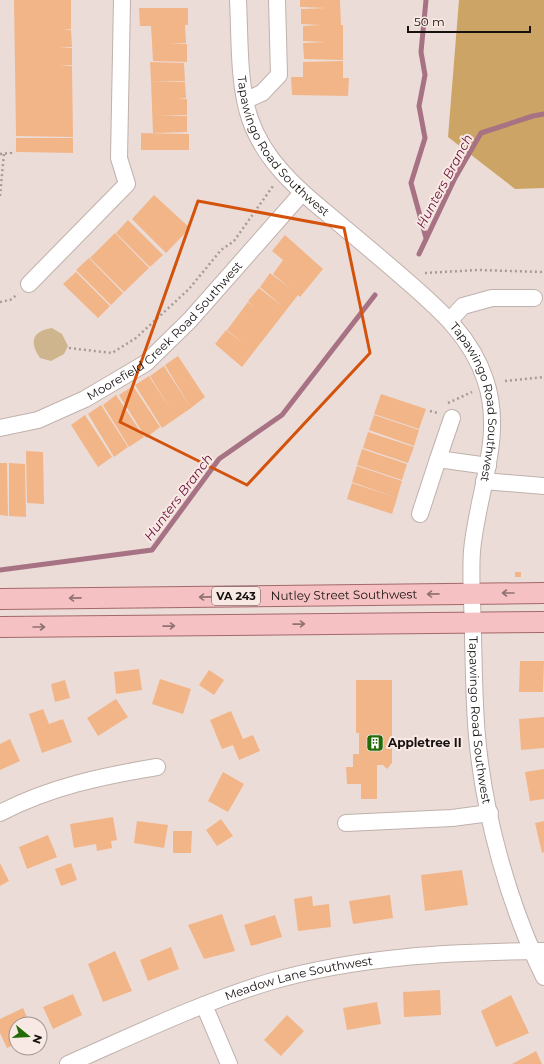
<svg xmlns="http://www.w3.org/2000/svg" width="544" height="1064" viewBox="0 0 544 1064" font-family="Montserrat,sans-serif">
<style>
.green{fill:#cfb58d}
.forest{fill:#cca566}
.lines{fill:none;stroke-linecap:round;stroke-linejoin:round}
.stream{stroke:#a67284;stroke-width:5}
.building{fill:#f2b588}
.minor-casing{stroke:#c0b1ac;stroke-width:18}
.major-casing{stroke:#a3686a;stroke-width:22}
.path{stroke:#a79b97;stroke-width:2.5;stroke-dasharray:2 3;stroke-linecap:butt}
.minor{stroke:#fff;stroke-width:16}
.major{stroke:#f5c1c2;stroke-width:20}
.oneway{stroke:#917272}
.marked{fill:none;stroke:#d3520c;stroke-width:3;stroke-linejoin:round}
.labels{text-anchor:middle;stroke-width:4;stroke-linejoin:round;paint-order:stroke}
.shield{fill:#f9e9e4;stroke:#5b5250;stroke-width:1}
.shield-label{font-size:11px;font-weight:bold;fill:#171210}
.street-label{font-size:12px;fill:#171210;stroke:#f9e9e4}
.poi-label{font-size:12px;font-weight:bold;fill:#171210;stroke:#f9e9e4;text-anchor:start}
.water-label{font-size:13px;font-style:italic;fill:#69143c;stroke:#f9e9e4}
</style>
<rect width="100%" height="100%" fill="#ecdcd7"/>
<path class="green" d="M52 328 62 334 68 346 64 354 51 361 40 358C29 342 32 331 52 328Z"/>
<path class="forest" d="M459 0H544V188L515 189 448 137Z"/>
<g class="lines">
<path class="stream" d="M426 0 421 52 425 75 419 106 425 138 411 183 426 238
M419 254 455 178 481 133 533 116 544 114
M0 570 152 550 219 459 282 415 375 295"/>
</g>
<path class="building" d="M14 0H71V11H64H71V29H64L71 30 72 47H59L72 48V65L59 66H72L73 137 16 136Z
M300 0H340L341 25H343V60L304 59 303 43 326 42 303 41V26L321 25 301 24V9L327 8 300 7Z
M139 8H188V25H185L186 43H170L187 44V62L153 61 151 26H140Z
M343 61V78H349L348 96 292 95 291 77H303V62Z
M150 62 184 63 185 81H151Z
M151 81 185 82 186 98 178 99H187V115L159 116H187V132L153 133Z
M141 133 189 134V150H141Z
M16 138H73V153L16 152Z
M154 195 190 228 166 253 132 219Z
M128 220 163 255 150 267 116 233Z
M115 233 149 268 124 292 90 258Z
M285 235 323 269 300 297 298 295 242 367 215 344 226 330 245 345 227 330 248 302 254 307 248 301 259 288 283 307 260 287 270 273 291 289 273 274 283 260 272 251Z
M89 258 123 293 111 305 76 270Z
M76 272 110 306 98 318 63 284Z
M178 356 205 397 191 408 165 365Z
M164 366 191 408 162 428 135 385 149 376 171 410 150 376Z
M133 386 160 427 146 438 119 395Z
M381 394 426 409 419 429 374 414Z
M116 395 144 437 129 447 103 405Z
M101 405 128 447 114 457 88 414Z
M85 415 112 457 98 467 71 425Z
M374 415 419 430 414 446 369 430Z
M368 432 414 447 408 463 363 448Z
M362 449 407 464 402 480 357 465Z
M26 451 43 452 44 504 27 503Z
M0 463H7L8 516 0 515Z
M9 463 25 464 26 517 9 516Z
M357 466 402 481 397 498 352 482Z
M352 483 397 498 392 514 347 499Z
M515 572H521V577H515Z
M520 661H544L543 692H519Z
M139 669 142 690 116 694 114 672Z
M209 670 224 680 214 695 199 685Z
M160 679 191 689 183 714 152 704Z
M65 680 70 698 55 702 51 684Z
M356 680H392V763L387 769 383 765H377V799H361V784H347L346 767H353V754H359V733H356Z
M116 699 128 717 98 736 87 718Z
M43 709 49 724 63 719 72 742 42 753 29 714Z
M231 711 243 739 253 735 260 751 239 760 233 745 222 749 210 720Z
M544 717V748L521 750 519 719Z
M10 739 20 761 0 770V744Z
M544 769V799L530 801 525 772Z
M223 772 244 784 228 812 208 801Z
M113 817 117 840 111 841 112 848 97 851 96 844 74 848 70 824Z
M221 819 233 836 217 846 206 830Z
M137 821 168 825 164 848 134 843Z
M544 821V852L542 853 535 823Z
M173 831H192L191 853H173Z
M48 835 57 857 27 869 19 847Z
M0 863 9 881 0 886Z
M71 863 77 880 61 886 55 869Z
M462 870 468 905 425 911 421 875Z
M390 895 393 918 353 924 349 901Z
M312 896 313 906 329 904 331 927 298 931 294 899Z
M222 914 235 951 204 959 188 925Z
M275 915 282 937 251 946 244 925Z
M171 947 179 969 148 981 140 960Z
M115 951 132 991 103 1002 88 964Z
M440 990 441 1015 404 1017 403 992Z
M73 994 82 1015 53 1029 43 1007Z
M511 995 529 1033 496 1047 481 1011Z
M377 1002 381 1024 347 1030 343 1008Z
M23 1008 30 1024H16V1044L7 1048 0 1033V1019Z
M287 1015 304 1031 281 1056 264 1040Z
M536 1051 542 1064H512Z"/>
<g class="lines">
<defs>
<g id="minor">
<path id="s1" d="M238 0C240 37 238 84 250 119 264 160 297 189 329 215 355 237 382 259 408 282 440 310 471 337 485 379 505 436 477 493 472 551 470 579 473 609 473 638 474 671 474 703 477 736 484 816 509 905 544 977"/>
<path d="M246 100 262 93 279 75 277 0"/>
<path d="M29 284 127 184 119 158 122 0"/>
<path d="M450 320 463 306 492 298H534"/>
<path id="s2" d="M0 428 38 420 85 399 146 363 190 320 302 193"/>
<path d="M438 459 452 418"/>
<path d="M484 481 544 486"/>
<path d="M420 514 438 459 488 466"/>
<path d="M0 813C50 787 102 776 157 767"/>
<path d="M346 823 452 818 490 813"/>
<path d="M204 1005 229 1064"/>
<path id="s3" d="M68 1064C134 1035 200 1003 269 982 359 956 451 952 544 951"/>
</g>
<g id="major">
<path id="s4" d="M0 599 544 593"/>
<path d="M0 627 544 622"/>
</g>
</defs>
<use href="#minor" class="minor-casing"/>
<use href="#major" class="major-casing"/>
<path class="path" d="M0 154 11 153V150
M0 196 4 153
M425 273 478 270 544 272
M0 302 10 300 18 294
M69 348 112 353 136 338 189 289 221 250 234 241 273 186
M505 381 544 377
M448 403 472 392
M430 411 438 413"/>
<use href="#minor" class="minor"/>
<use href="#major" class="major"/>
</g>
<defs><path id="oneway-shaft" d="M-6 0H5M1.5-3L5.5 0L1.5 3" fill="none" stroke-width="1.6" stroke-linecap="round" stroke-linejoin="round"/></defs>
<g class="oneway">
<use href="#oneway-shaft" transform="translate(508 593) rotate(180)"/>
<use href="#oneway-shaft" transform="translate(433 594) rotate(179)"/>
<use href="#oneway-shaft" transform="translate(205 597) rotate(179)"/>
<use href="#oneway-shaft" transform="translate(75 598) rotate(179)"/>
<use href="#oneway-shaft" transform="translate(299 624) rotate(-1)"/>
<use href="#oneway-shaft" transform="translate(169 626) rotate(-1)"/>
<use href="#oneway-shaft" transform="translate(39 627)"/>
</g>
<path class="marked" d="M198 201 344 228 370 353 247 485 120 422Z"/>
<defs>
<symbol id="building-square" viewBox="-11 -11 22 22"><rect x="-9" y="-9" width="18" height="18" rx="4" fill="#226a06" stroke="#f9e9e4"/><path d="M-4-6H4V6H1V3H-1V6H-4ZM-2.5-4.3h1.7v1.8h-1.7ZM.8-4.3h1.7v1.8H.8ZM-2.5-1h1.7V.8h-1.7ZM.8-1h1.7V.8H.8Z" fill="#fff"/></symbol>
</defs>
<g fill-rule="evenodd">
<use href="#building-square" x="365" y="733" width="20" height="20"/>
</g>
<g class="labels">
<rect class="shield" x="212" y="587" width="48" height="18" rx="3"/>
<g class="shield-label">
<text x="236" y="600">VA 243</text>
</g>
<g class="street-label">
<text dy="4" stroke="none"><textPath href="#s1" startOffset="160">Tapawingo Road Southwest</textPath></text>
<text dy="4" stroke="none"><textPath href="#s2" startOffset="196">Moorefield Creek Road Southwest</textPath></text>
<text dy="4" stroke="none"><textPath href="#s1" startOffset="495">Tapawingo Road Southwest</textPath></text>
<text dy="4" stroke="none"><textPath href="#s4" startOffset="344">Nutley Street Southwest</textPath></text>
<text dy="4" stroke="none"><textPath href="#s1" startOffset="819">Tapawingo Road Southwest</textPath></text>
<text dy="4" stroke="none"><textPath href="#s3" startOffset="247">Meadow Lane Southwest</textPath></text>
</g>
<g class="poi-label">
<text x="388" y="747">Appletree II</text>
</g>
<g class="water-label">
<text transform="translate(444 181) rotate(-62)" y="5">Hunters Branch</text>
<text transform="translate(178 497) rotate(-53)" y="5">Hunters Branch</text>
</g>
</g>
<g transform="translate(28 1036) rotate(108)"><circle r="19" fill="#f9e9e4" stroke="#9f938f"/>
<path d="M0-3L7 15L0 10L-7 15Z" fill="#226a06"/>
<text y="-6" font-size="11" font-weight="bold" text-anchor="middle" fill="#171210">N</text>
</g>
<path d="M408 26v6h122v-6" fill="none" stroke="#171210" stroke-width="2"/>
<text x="414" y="26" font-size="12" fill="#171210" stroke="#f9e9e4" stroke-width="3" paint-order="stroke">50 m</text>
</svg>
